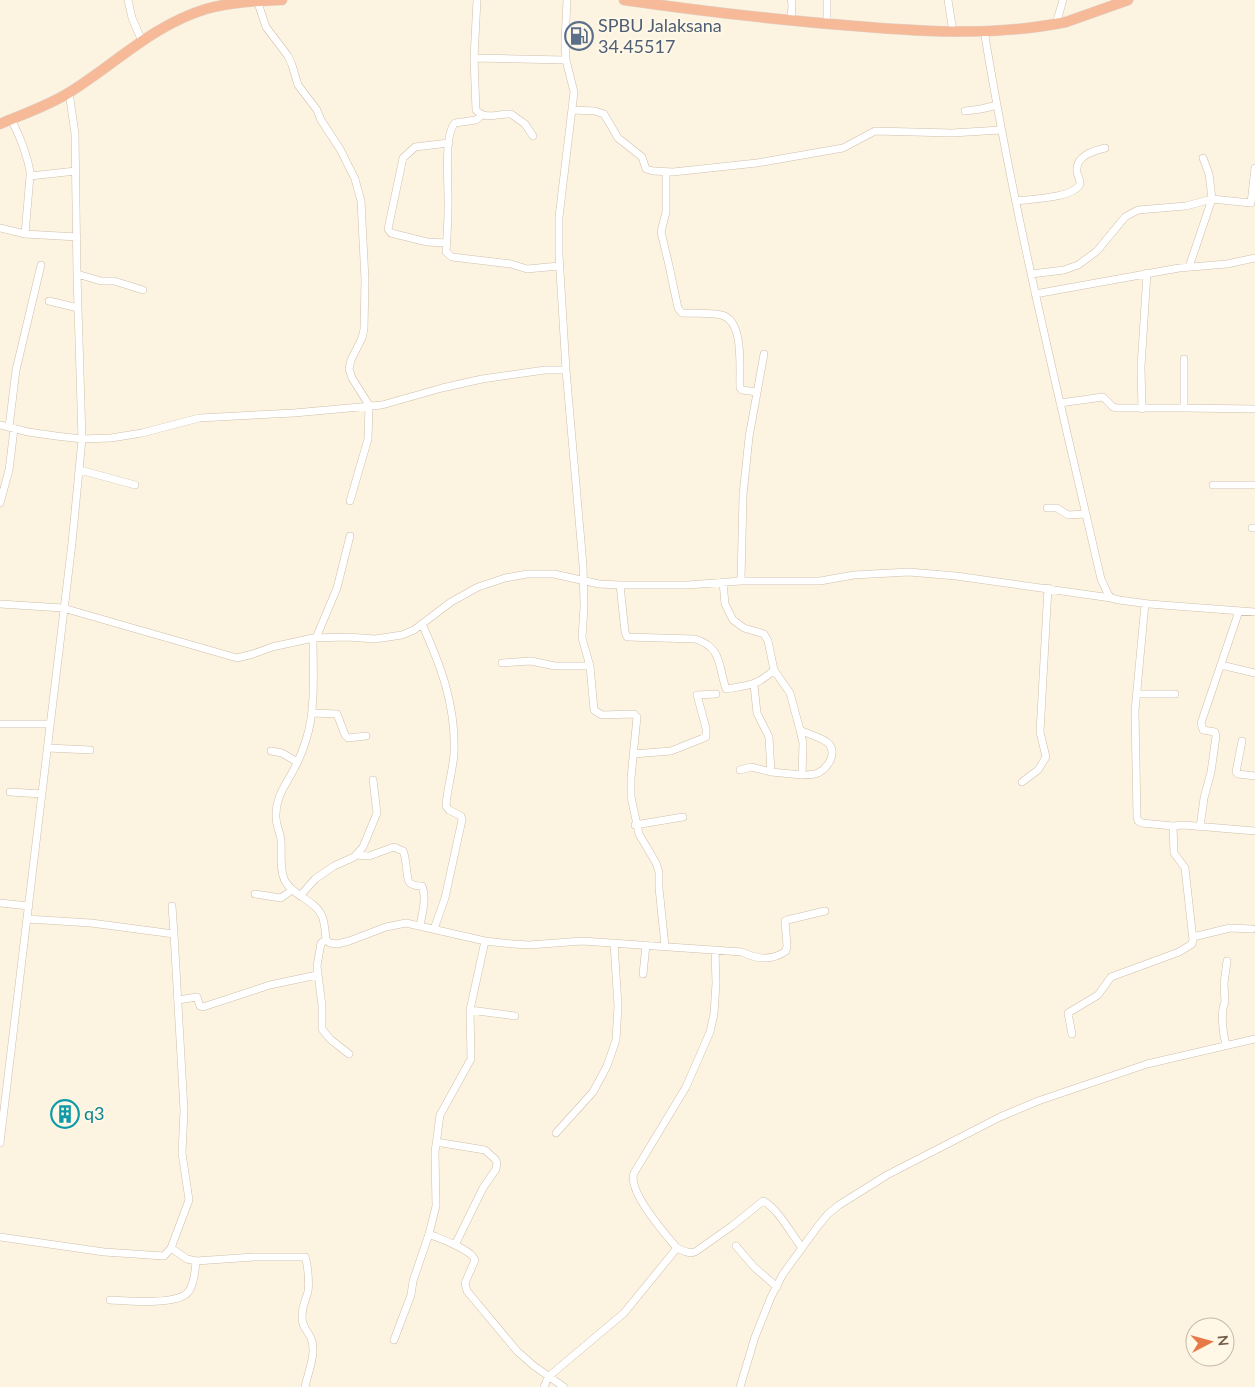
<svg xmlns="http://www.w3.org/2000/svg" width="1255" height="1387" viewBox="0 0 1255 1387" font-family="Lato,sans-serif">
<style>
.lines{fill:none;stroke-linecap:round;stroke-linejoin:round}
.minor-casing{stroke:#cfbfab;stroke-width:8}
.highway-casing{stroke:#ddd8d3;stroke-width:11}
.minor{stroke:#fff;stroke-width:7}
.highway{stroke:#f7ba98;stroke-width:10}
.labels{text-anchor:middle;stroke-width:4;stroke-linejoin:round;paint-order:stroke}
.service-label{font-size:18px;fill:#4e5e75;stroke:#fff8e7;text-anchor:start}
.culture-label{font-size:18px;fill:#0d838f;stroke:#fff8e7;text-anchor:start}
</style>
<rect width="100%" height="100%" fill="#fcf4e1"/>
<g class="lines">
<defs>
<path id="minor" d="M128 0 132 18 142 41
M257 0 266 27 288 56 292 65 298 85 317 110 321 120 340 149 355 179 361 201 365 280 364 329 362 338 351 360 349 369 352 378 369 405 368 439 350 501
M477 0 474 58 476 110C486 121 499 113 511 114L525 124 533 136
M567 0 565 42 566 60 574 92 559 217V255L566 370 583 565 584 607 582 638 590 666 594 710 602 715 634 714 637 717 631 778V797L639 834 656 863 659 872V888L665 946
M791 0 792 4 791 21
M827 0V24
M948 0 953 32
M1056 24 1063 0
M984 30C1014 215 1059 397 1101 579L1108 594 1111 598 1119 600 1149 604 1255 612
M474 58 566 60
M573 110 595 111 604 114 618 138 642 157 646 169 653 171 673 172 757 163 843 148 875 131 952 133 1001 130
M965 111 981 109 997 105
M482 115 476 120 455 123C443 135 449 190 448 208 448 223 447 237 446 252L452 257 511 264 527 269 559 266
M11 119C21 139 27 154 31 176
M666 172V212L661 232 668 261 678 308 682 313C695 314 708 312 721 315 745 320 739 369 740 388L742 390 757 392
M1016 201C1031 199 1074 198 1080 184 1080 179 1078 176 1077 172 1075 156 1093 151 1105 148
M0 228 25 234 77 237
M25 234 30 176 76 171
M446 243 427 242 391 233 388 229 403 158 415 147 449 143
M1189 267 1212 199 1209 174 1203 158
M77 274 101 281H114L143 290
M1031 274 1064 270 1078 265 1097 251 1125 217 1138 210 1186 206 1212 199 1251 203 1255 168
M1035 294 1179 268 1227 264 1255 258
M49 301 78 308
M1184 359V408L1255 409
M1060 403 1103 397 1113 407 1117 408H1184
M1142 409 1141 367 1147 273
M0 425 28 432 56 436 82 439 111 438 142 433 199 418 294 413 382 405 442 388 482 379 545 370H566
M9 427 16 370 41 265
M80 470 135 485
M1213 485H1255
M0 503 9 470 14 429
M1047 508H1057L1068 515 1085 514
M1252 528H1255
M741 581 743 495 749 437 764 354
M723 582 725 604 733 620 744 628 764 634 768 641 774 670 790 693 800 730C807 734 825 738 829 744 837 754 828 768 818 773 813 775 807 775 802 775
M620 585 625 632 627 637 695 639C722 647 718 665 726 689 750 685 756 686 774 670
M0 604 63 608 237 658 253 654 272 647 313 638 347 637 375 639 402 635 414 630 451 602 478 587 505 578 527 574H554L599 584 620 585H688L741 581H820L854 575 909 572 956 576 1111 598
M422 624C441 666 456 706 454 753 453 771 447 788 446 806L449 810 461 816 462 820 445 898 434 929
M313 638C313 670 316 710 306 740 303 750 299 760 294 769 286 785 275 797 276 817 276 825 280 832 281 840 282 853 279 869 285 881 293 896 313 899 321 914 325 921 325 931 326 940L330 943 337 944 349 941 386 927 406 923 485 941 513 944 529 945 582 941 742 952C756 959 772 961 786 951L787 946 785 921 787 920 825 911
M316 638 337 588 350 536
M502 663 531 661 555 666H590
M1221 665 1255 673
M754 685 757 713 769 737 771 772
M1137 694H1175
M312 713 337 714 345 735 348 738 366 736
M0 724H50
M1242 741 1236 772 1238 774 1255 776
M48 748 90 750
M271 751 282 753 297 762
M633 754 671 751 706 737V728L697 695 716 694
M740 770 751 767 771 772 802 775 803 743 800 730
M1022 782 1038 770 1046 757 1040 732 1048 588
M10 792 42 794
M635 825 683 817
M1173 826 1183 825 1255 831
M1200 827 1204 798 1211 772 1216 736 1215 732 1203 730 1201 723 1239 611
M357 855 369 856 394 847 403 851C407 858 406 880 410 883 413 886 419 886 422 886 427 897 422 914 420 926
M255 894 281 898 292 890
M300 896 315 879 334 866 354 857 363 847 377 813 373 780
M0 903 29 906
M172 906 174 934
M1193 937 1230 928 1252 929
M326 940 321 943 317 966 322 1006V1029L330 1039 349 1054
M715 951 716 983 714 1014 710 1032 686 1087 634 1173C627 1191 665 1234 677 1248 683 1251 689 1254 695 1252L732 1226 763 1201C777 1207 792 1235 802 1248
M643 974 646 945
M178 1000 197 997 200 1006 203 1007 270 985 317 975
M470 1010 515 1016
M1072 1034 1068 1013 1098 995 1111 977 1179 952 1192 944 1193 940 1185 868 1174 853 1173 826 1142 823 1138 821 1137 817 1135 711 1145 604
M1226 1045C1223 1034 1220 1012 1225 1002L1224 983 1227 961
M556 1133 593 1092 607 1066 616 1040 618 1006 614 943
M436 1142 485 1150 495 1159 497 1163 496 1169 483 1188 455 1245
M0 1143 72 543 82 439 77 274 75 134 69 92
M429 1234C440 1239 471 1249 475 1260L465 1283 467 1291 517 1351 534 1366 564 1387
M0 1237 104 1252 164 1256 171 1248 189 1200 182 1153 184 1110 174 934 91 923 27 919
M736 1246 754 1267 777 1287
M171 1248 187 1259 196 1261 254 1257H305C308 1264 310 1289 307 1295 304 1304 302 1306 302 1317 302 1327 307 1330 311 1338 317 1353 308 1372 305 1387
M110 1300C127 1301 179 1306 189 1291 195 1282 195 1270 196 1261
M394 1340 411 1295 413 1281 429 1234 436 1206 435 1152 440 1115 471 1059 470 1010 485 941
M544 1387 548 1377 624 1313 677 1248
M740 1387 755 1337 771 1297 783 1274 818 1226 828 1214 839 1205 887 1175 1000 1117 1038 1101 1147 1064 1255 1039"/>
<path id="highway" d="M624 0C701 11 777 20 855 26 925 32 997 36 1066 22L1128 0
M0 124C23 114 48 106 70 92 115 64 153 25 206 9 230 2 257 1 282 0"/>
</defs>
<use href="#minor" class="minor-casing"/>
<use href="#highway" class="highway-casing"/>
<use href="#minor" class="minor"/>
<use href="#highway" class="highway"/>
</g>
<defs>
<symbol id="fuel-ring" viewBox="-11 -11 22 22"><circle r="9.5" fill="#fff8e7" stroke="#5c6f8a" stroke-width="1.5"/><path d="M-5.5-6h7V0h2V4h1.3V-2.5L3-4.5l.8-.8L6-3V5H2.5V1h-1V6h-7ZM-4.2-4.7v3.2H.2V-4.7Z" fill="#5c6f8a"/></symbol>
<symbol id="building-ring" viewBox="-11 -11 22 22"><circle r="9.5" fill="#fff8e7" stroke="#0f9aa8" stroke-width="1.5"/><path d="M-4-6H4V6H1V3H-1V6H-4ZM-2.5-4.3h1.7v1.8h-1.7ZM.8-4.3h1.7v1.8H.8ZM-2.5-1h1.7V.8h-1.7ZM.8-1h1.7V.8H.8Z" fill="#0f9aa8"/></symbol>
</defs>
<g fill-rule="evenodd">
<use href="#fuel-ring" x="563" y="20" width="32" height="32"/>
<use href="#building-ring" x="49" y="1098" width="32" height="32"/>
</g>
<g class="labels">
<g class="service-label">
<text x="598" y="32">SPBU Jalaksana<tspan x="598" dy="21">34.45517</tspan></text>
</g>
<g class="culture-label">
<text x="84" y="1120">q3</text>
</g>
</g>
<g transform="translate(1210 1342) rotate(84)"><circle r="24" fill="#fff8e7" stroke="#c7baa7"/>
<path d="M0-4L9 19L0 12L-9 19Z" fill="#e77946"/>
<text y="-8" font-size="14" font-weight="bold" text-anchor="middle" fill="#735c48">N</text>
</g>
</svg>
